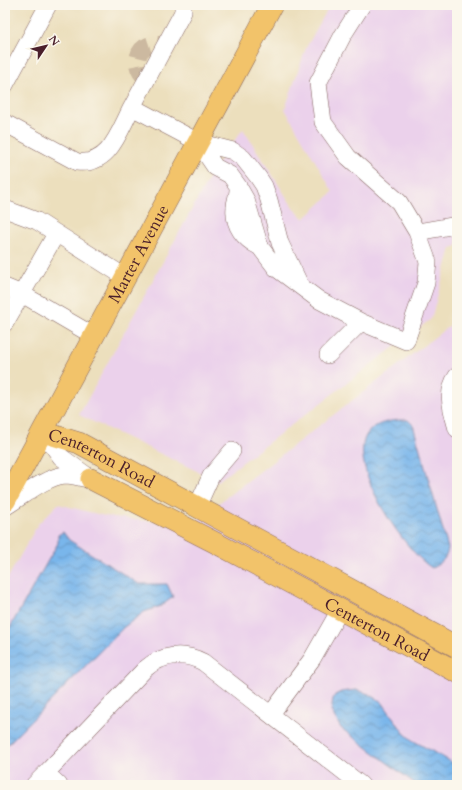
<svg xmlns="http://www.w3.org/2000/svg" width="462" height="790" viewBox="0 0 462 790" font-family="Cardo,serif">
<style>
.built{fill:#ebd1eb}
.water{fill:url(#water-waves);stroke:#626a8b}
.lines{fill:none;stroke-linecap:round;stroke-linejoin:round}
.minor-tunnel{stroke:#ccb9a0;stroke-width:17;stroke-dasharray:17 8;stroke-linecap:butt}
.minor-casing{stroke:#83625e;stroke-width:18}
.major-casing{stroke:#83625e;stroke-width:22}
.minor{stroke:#fff;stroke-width:17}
.major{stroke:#f2c36a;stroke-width:21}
.labels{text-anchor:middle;stroke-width:3;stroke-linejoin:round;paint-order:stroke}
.street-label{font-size:17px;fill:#4a1f2b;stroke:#fbf7ec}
</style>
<defs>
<pattern id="water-waves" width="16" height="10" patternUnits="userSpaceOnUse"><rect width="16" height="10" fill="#79b6eb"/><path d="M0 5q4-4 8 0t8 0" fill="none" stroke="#6593bf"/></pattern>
</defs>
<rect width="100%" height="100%" fill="#fbf7ec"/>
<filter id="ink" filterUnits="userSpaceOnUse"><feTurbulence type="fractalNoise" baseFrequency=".025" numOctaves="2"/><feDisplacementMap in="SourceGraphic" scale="8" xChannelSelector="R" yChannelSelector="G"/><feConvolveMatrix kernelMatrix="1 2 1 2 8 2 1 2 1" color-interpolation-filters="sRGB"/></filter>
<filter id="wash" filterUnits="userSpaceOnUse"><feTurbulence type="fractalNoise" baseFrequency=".012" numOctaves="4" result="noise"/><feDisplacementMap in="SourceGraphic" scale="16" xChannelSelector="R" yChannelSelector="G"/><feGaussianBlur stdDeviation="0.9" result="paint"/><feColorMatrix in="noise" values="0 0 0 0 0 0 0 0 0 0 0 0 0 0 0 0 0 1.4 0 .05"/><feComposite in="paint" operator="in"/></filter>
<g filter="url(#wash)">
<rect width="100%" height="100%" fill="#ecdfbd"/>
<path class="built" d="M330 5H457V246L451 248 431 319 218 481 79 415 215 167 243 129 294 209 304 219 333 192 285 109 306 48Z
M457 320V785H5V583L38 524 58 504 105 516 189 526Z"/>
<path class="water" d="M400 420H408L413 425 448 548C447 559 441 563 432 568 405 552 346 465 367 434 375 423 388 421 400 420Z
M63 532 69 540 139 584H167L173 597 161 606 144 612 124 627 5 747V636L58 543V535Z
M356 690 369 694 382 702 404 733 412 740 457 765V785H417L341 728 331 711 333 699 335 695 341 692Z"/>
</g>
<g filter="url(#ink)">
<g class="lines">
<path class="minor-tunnel" d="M147 79C127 64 141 37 164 46"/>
<defs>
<path id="minor" d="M5 85 48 5
M132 107 183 12V5
M5 123 77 162C110 166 119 131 132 107L198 142 233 151 243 158 258 177 264 186 269 200 280 243 300 285
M198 142 215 167 230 175 238 186 246 200 260 247 276 268 319 300 361 322 328 355
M238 186C239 194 235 200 235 207 233 226 244 239 260 247
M5 209 37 221 125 277
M417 232 457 225
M5 287 22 294 94 336
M361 322 406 341 426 283 428 262 417 232 399 202 348 157 323 122 318 83 343 35 362 5
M5 323 56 234
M457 376C445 393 452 410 457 429
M43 432 61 457 90 478
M5 507C22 497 46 476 66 475 74 475 83 479 91 479
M197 507 211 476 232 451
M271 714 312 659 340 610
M34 785 46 773
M59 785 46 773 145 669C162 654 183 652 203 662L361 785"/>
<g id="major">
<path id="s1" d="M43 432 79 443 457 647"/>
<path id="s2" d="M91 479 214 542 457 672"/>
<path id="s3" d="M5 501 272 5"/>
</g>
</defs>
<use href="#minor" class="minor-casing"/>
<use href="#major" class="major-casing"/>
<use href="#minor" class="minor"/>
<use href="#major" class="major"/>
</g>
</g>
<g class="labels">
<g class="street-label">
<text dy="6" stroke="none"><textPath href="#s3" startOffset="281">Marter Avenue</textPath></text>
<text dy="6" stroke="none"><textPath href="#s1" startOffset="64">Centerton Road</textPath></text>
<text dy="6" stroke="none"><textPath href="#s2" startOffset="323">Centerton Road</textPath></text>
</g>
</g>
<rect width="462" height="790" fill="none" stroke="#fbf7ec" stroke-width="20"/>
<g transform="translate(46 46) rotate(55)" stroke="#fbf7ec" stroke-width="3" paint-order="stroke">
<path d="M0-3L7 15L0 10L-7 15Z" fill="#4a1f2b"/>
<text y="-6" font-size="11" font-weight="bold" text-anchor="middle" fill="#4a1f2b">N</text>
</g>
</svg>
